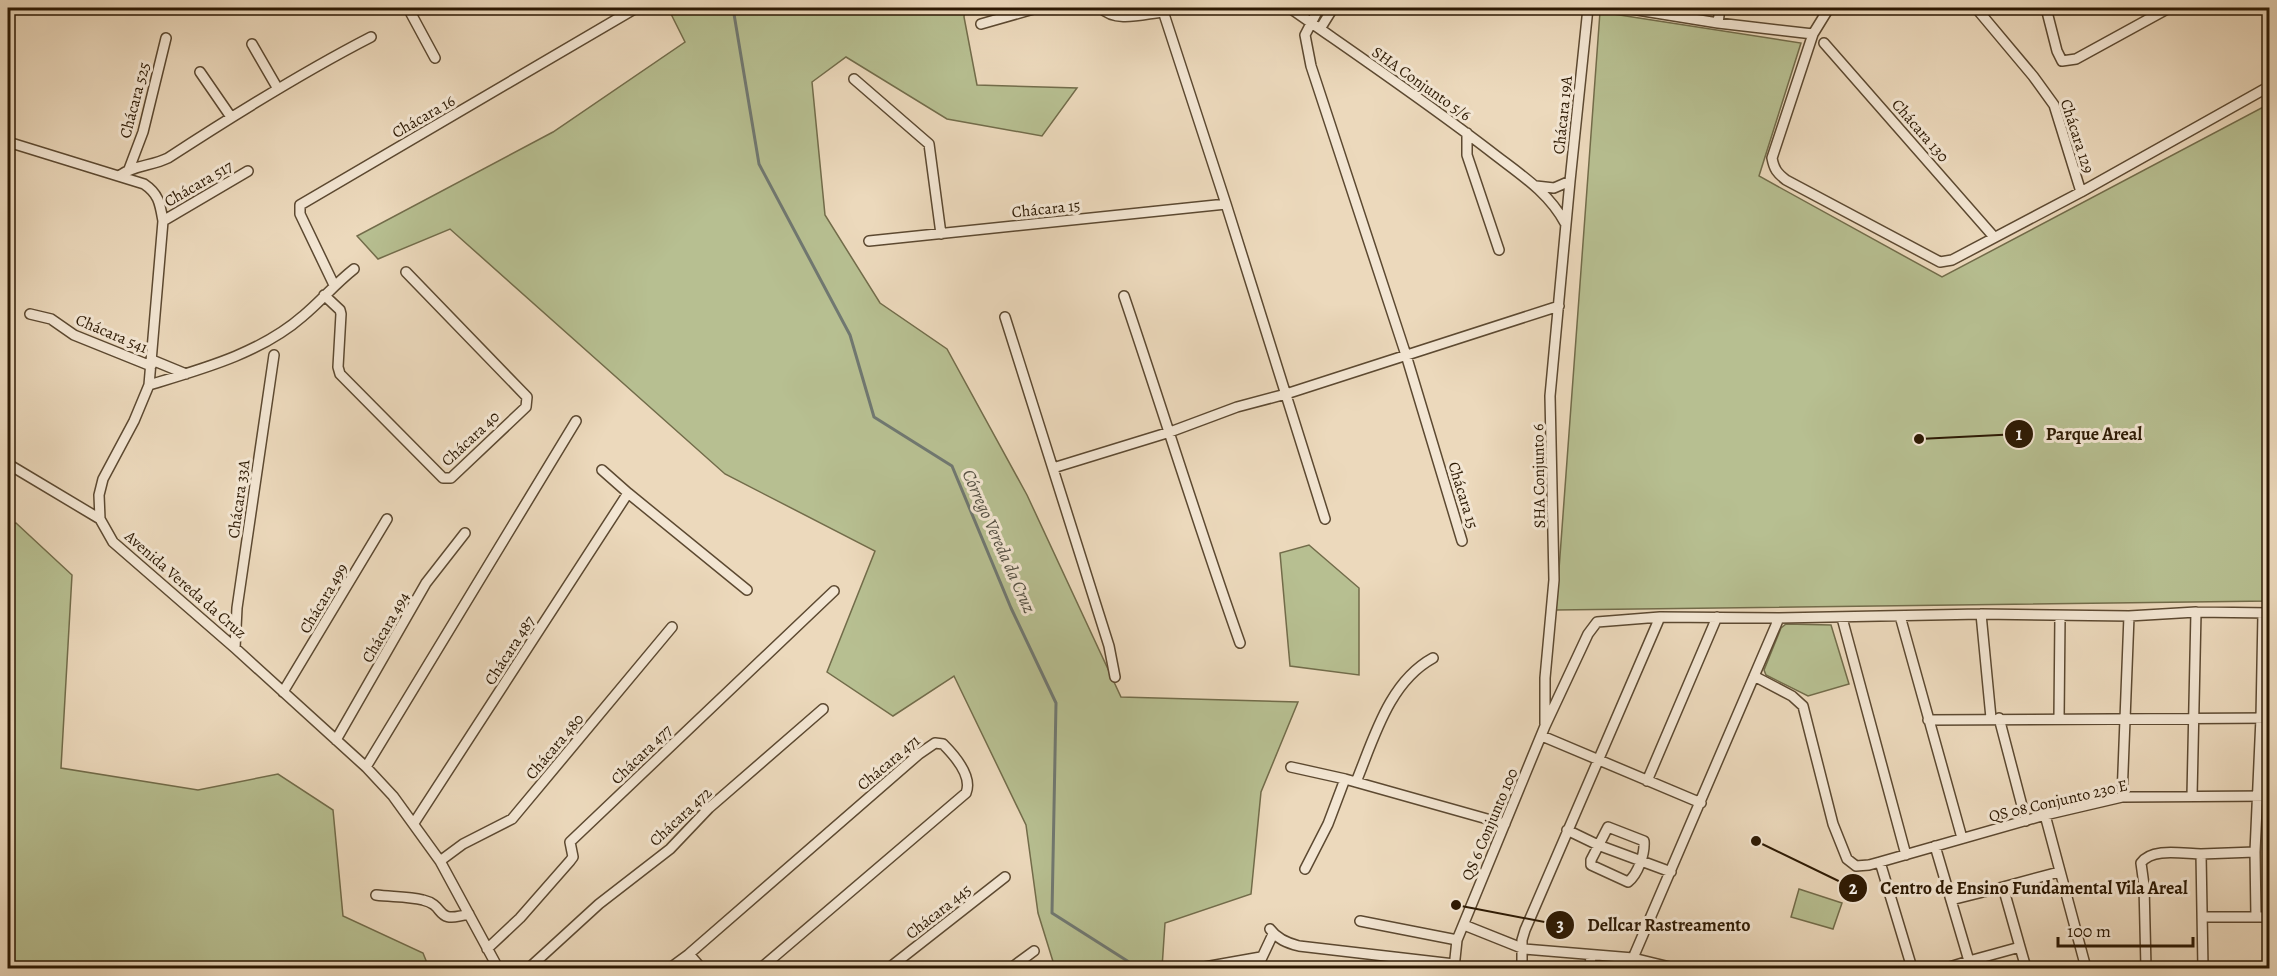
<svg xmlns="http://www.w3.org/2000/svg" width="2277" height="976" viewBox="0 0 2277 976" font-family="Alegreya,serif">
<style>
.green{fill:#b7bf91;stroke:#726c4a;stroke-width:1.5}
.lines{fill:none;stroke-linecap:round;stroke-linejoin:round}
.stream{stroke:#707871;stroke-width:3}
.minor-casing{stroke:#5c4931;stroke-width:12}
.minor{stroke:#f3e6d3;stroke-width:9}
.labels{text-anchor:middle;stroke-width:6;stroke-linejoin:round;paint-order:stroke}
.street-label{font-size:16px;fill:#2c1903;stroke:#f3e6d3}
.water-label{font-size:18px;font-style:italic;fill:#545043;stroke:#f3e6d3}
.leader{fill:none;stroke:#2c1903;stroke-width:2}
.callout-dot{fill:#2c1903;stroke:#f3e6d3;stroke-width:2}
.mark-label{font-size:18px;text-anchor:middle;font-weight:bold;fill:#fff}
.callout-label{font-size:18px;text-anchor:middle;font-weight:bold;fill:#2c1903;stroke:#f3e6d3;stroke-width:6;stroke-linejoin:round;paint-order:stroke}
</style>
<rect width="100%" height="100%" fill="#ecd9bc"/>
<filter id="stains"><feTurbulence type="fractalNoise" baseFrequency=".00333" numOctaves="4"/><feColorMatrix values="0 0 0 0 .2 0 0 0 0 .09 0 0 0 0 .02 0 0 0 .5 -.17"/></filter>
<radialGradient id="worn" r=".72"><stop offset=".6" stop-color="#630" stop-opacity="0"/><stop offset="1" stop-color="#630" stop-opacity=".3"/></radialGradient>
<path class="green" d="M668 8H965L964 17 977 85 1077 88 1042 136 947 119 846 57 812 82 825 215 880 303 947 349 1027 495 1121 697 1298 702 1261 792 1251 894 1165 923 1162 968H1055L1038 913 1026 825 954 676 893 716 827 672 875 551 725 474 450 229 378 259 357 236 553 132 685 42Z
M1600 12 1801 43 1759 176 1942 277 2269 104V601L1556 610Z
M16 523 72 575 61 768 198 790 278 774 333 810 343 916 423 953 429 968H8V525Z
M1309 545 1359 588V675L1290 666 1280 553Z
M1786 624 1831 625 1849 684 1808 696 1766 675 1764 670 1781 628Z
M1799 889 1842 903 1833 929 1791 917Z"/>
<g class="lines">
<path class="stream" d="M733 8 759 164 850 335 874 417 952 466 1011 608 1056 703 1052 913 1129 962"/>
<defs>
<path id="minor" d="M408 8 435 58
M1101 8C1116 23 1143 14 1163 12
M1162 8 1226 204 1325 519
M1290 8C1357 55 1425 101 1490 151 1518 173 1548 191 1565 223
M1319 8 1305 35 1311 66 1406 355 1462 541
M1625 8 1718 23 1813 34
M1829 8 1813 34 1772 158C1774 169 1777 173 1786 180L1940 262 1952 260 2081 192 2270 86
M1976 8 2033 76 2054 105 2081 192
M2046 8 2057 51 2062 61 2076 59 2169 8
M1718 23 1720 8
M981 24 1037 8
M1320 29 1333 8
M1824 43 1994 237
M252 44 278 89
M200 72 231 117
M854 79 929 144 941 234
M1467 133V155L1499 250
M8 142 144 184C159 194 160 204 163 221L149 385 134 421 103 479 99 495 100 519 113 542 235 648 366 767 393 796 440 861 498 968
M129 169 143 132 166 38
M119 176C134 165 152 166 168 158 234 115 301 73 371 37
M1536 186 1554 188 1570 181
M163 221 248 171
M869 241 1226 204
M334 285 300 214V205L636 8
M324 295 340 310 341 314 338 367 340 374 443 478H451L526 407 527 397 406 272
M1124 296C1163 411 1199 528 1240 643
M30 314 51 319 74 335 151 366
M1005 317 1109 646 1115 677
M152 360 186 374
M149 385C202 369 261 353 303 316 321 301 336 283 354 269
M8 464 100 519
M1053 468 1170 432 1237 407 1286 394 1559 306
M602 470 628 493
M1981 614 1991 718
M1900 616 1962 838
M1842 618 1906 855
M235 648 237 608 274 355
M1754 676 1792 696 1803 706 1833 824 1847 859 1856 866 1869 865 1880 862 1912 968
M283 692 387 519
M1999 718 2026 821
M2059 718 2060 616
M1928 720 2270 718
M1545 724V678L1554 580 1550 396 1570 181 1588 8
M1542 736 1701 803
M336 740 426 583 465 533
M366 767 576 421
M1291 767 1345 779 1505 824
M1647 781 1717 617
M1356 782C1374 738 1389 682 1433 658
M2192 796 2196 612
M2122 797 2129 616
M2045 815 2086 968
M414 823 628 493 747 590
M1608 827 1644 841C1645 854 1638 874 1628 882L1591 865V860Z
M1567 830 1598 845 1671 872
M1935 846 1969 961 2020 947 2003 887 2059 872
M2255 852 2256 917
M440 861 463 844 512 819 672 627
M1880 862 2045 815 2122 797 2270 796
M1305 869 1328 824 1345 779
M376 895C391 897 408 896 423 900 448 906 432 924 469 914
M1951 900 2003 887
M2202 917H2270
M1360 921 1457 940
M1464 925 1524 949 1633 958
M1270 929C1277 939 1287 943 1299 946L1454 964
M2020 947 2026 968
M487 949 520 918 570 861 573 857 570 842 834 591
M689 954 701 968
M529 968 599 904 670 849 709 808 823 709
M670 968 689 954 919 754 935 743 943 744C954 755 973 776 966 793L761 968
M889 968 1005 877
M1011 968 1034 951
M1199 968 1261 957
M1257 968 1273 934
M1454 968 1457 940 1545 726 1588 634 1597 622 1660 617 1779 618 1981 614 2129 616 2196 612 2270 613
M1522 968V940L1525 930 1660 617
M1590 968 1591 955
M1674 968 1633 958 1779 618
M1946 968 1969 961
M2146 968 2144 885 2141 863C2152 847 2184 854 2201 854
M2203 968 2201 854 2255 852 2261 718 2263 613"/>
</defs>
<use href="#minor" class="minor-casing"/>
<use href="#minor" class="minor"/>
</g>
<g class="labels">
<g class="street-label">
<text transform="translate(1422 83) rotate(35)" y="6">SHA Conjunto 5/6</text>
<text transform="translate(134 100) rotate(-75)" y="6">Chácara 525</text>
<text transform="translate(1562 115) rotate(-84)" y="6">Chácara 19A</text>
<text transform="translate(423 116) rotate(-30)" y="6">Chácara 16</text>
<text transform="translate(1921 130) rotate(49)" y="6">Chácara 130</text>
<text transform="translate(2078 136) rotate(72)" y="6">Chácara 129</text>
<text transform="translate(198 183) rotate(-30)" y="6">Chácara 517</text>
<text transform="translate(1046 208) rotate(-6)" y="6">Chácara 15</text>
<text transform="translate(112 333) rotate(23)" y="6">Chácara 541</text>
<text transform="translate(470 438) rotate(-43)" y="6">Chácara 40</text>
<text transform="translate(1538 476) rotate(-91)" y="6">SHA Conjunto 6</text>
<text transform="translate(1464 495) rotate(73)" y="6">Chácara 15</text>
<text transform="translate(238 499) rotate(-82)" y="6">Chácara 33A</text>
<text transform="translate(186 584) rotate(41)" y="6">Avenida Vereda da Cruz</text>
<text transform="translate(323 598) rotate(-59)" y="6">Chácara 499</text>
<text transform="translate(385 627) rotate(-60)" y="6">Chácara 494</text>
<text transform="translate(509 650) rotate(-57)" y="6">Chácara 487</text>
<text transform="translate(554 746) rotate(-50)" y="6">Chácara 480</text>
<text transform="translate(641 754) rotate(-44)" y="6">Chácara 477</text>
<text transform="translate(888 762) rotate(-40)" y="6">Chácara 471</text>
<text transform="translate(2058 800) rotate(-13)" y="6">QS 08 Conjunto 230 E</text>
<text transform="translate(680 816) rotate(-43)" y="6">Chácara 472</text>
<text transform="translate(1489 824) rotate(-67)" y="6">QS 6 Conjunto 100</text>
<text transform="translate(938 911) rotate(-38)" y="6">Chácara 445</text>
</g>
<g class="water-label">
<text transform="translate(999 541) rotate(66)" y="6">Córrego Vereda da Cruz</text>
</g>
</g>
<path class="leader" d="M1919 439L2019 434M1756 841L1853 888M1456 905L1560 925"/>
<g class="callout-dot">
<circle cx="1919" cy="439" r="6"/>
<circle cx="1756" cy="841" r="6"/>
<circle cx="1456" cy="905" r="6"/>
<circle cx="2019" cy="434" r="15"/>
<circle cx="1853" cy="888" r="15"/>
<circle cx="1560" cy="925" r="15"/>
</g>
<g class="mark-label">
<text x="2019" y="440">1</text>
<text x="1853" y="894">2</text>
<text x="1560" y="931">3</text>
</g>
<g class="callout-label">
<text x="2094" y="440">Parque Areal</text>
<text x="2034" y="894">Centro de Ensino Fundamental Vila Areal</text>
<text x="1669" y="931">Dellcar Rastreamento</text>
</g>
<rect width="2277" height="976" fill="none" stroke="#ecd9bc" stroke-width="30"/>
<rect x="9" y="9" width="2259" height="958" fill="none" stroke="#2c1903" stroke-width="3"/>
<rect x="15" y="15" width="2247" height="946" fill="none" stroke="#2c1903" stroke-width="1.5"/>
<path d="M2058 937v9h135v-9" fill="none" stroke="#2c1903" stroke-width="3"/>
<text x="2067" y="937" font-size="18" fill="#2c1903" stroke="#f3e6d3" stroke-width="4.5" paint-order="stroke">100 m</text>
<rect width="100%" height="100%" filter="url(#stains)"/>
<rect width="100%" height="100%" fill="url(#worn)"/>
</svg>
